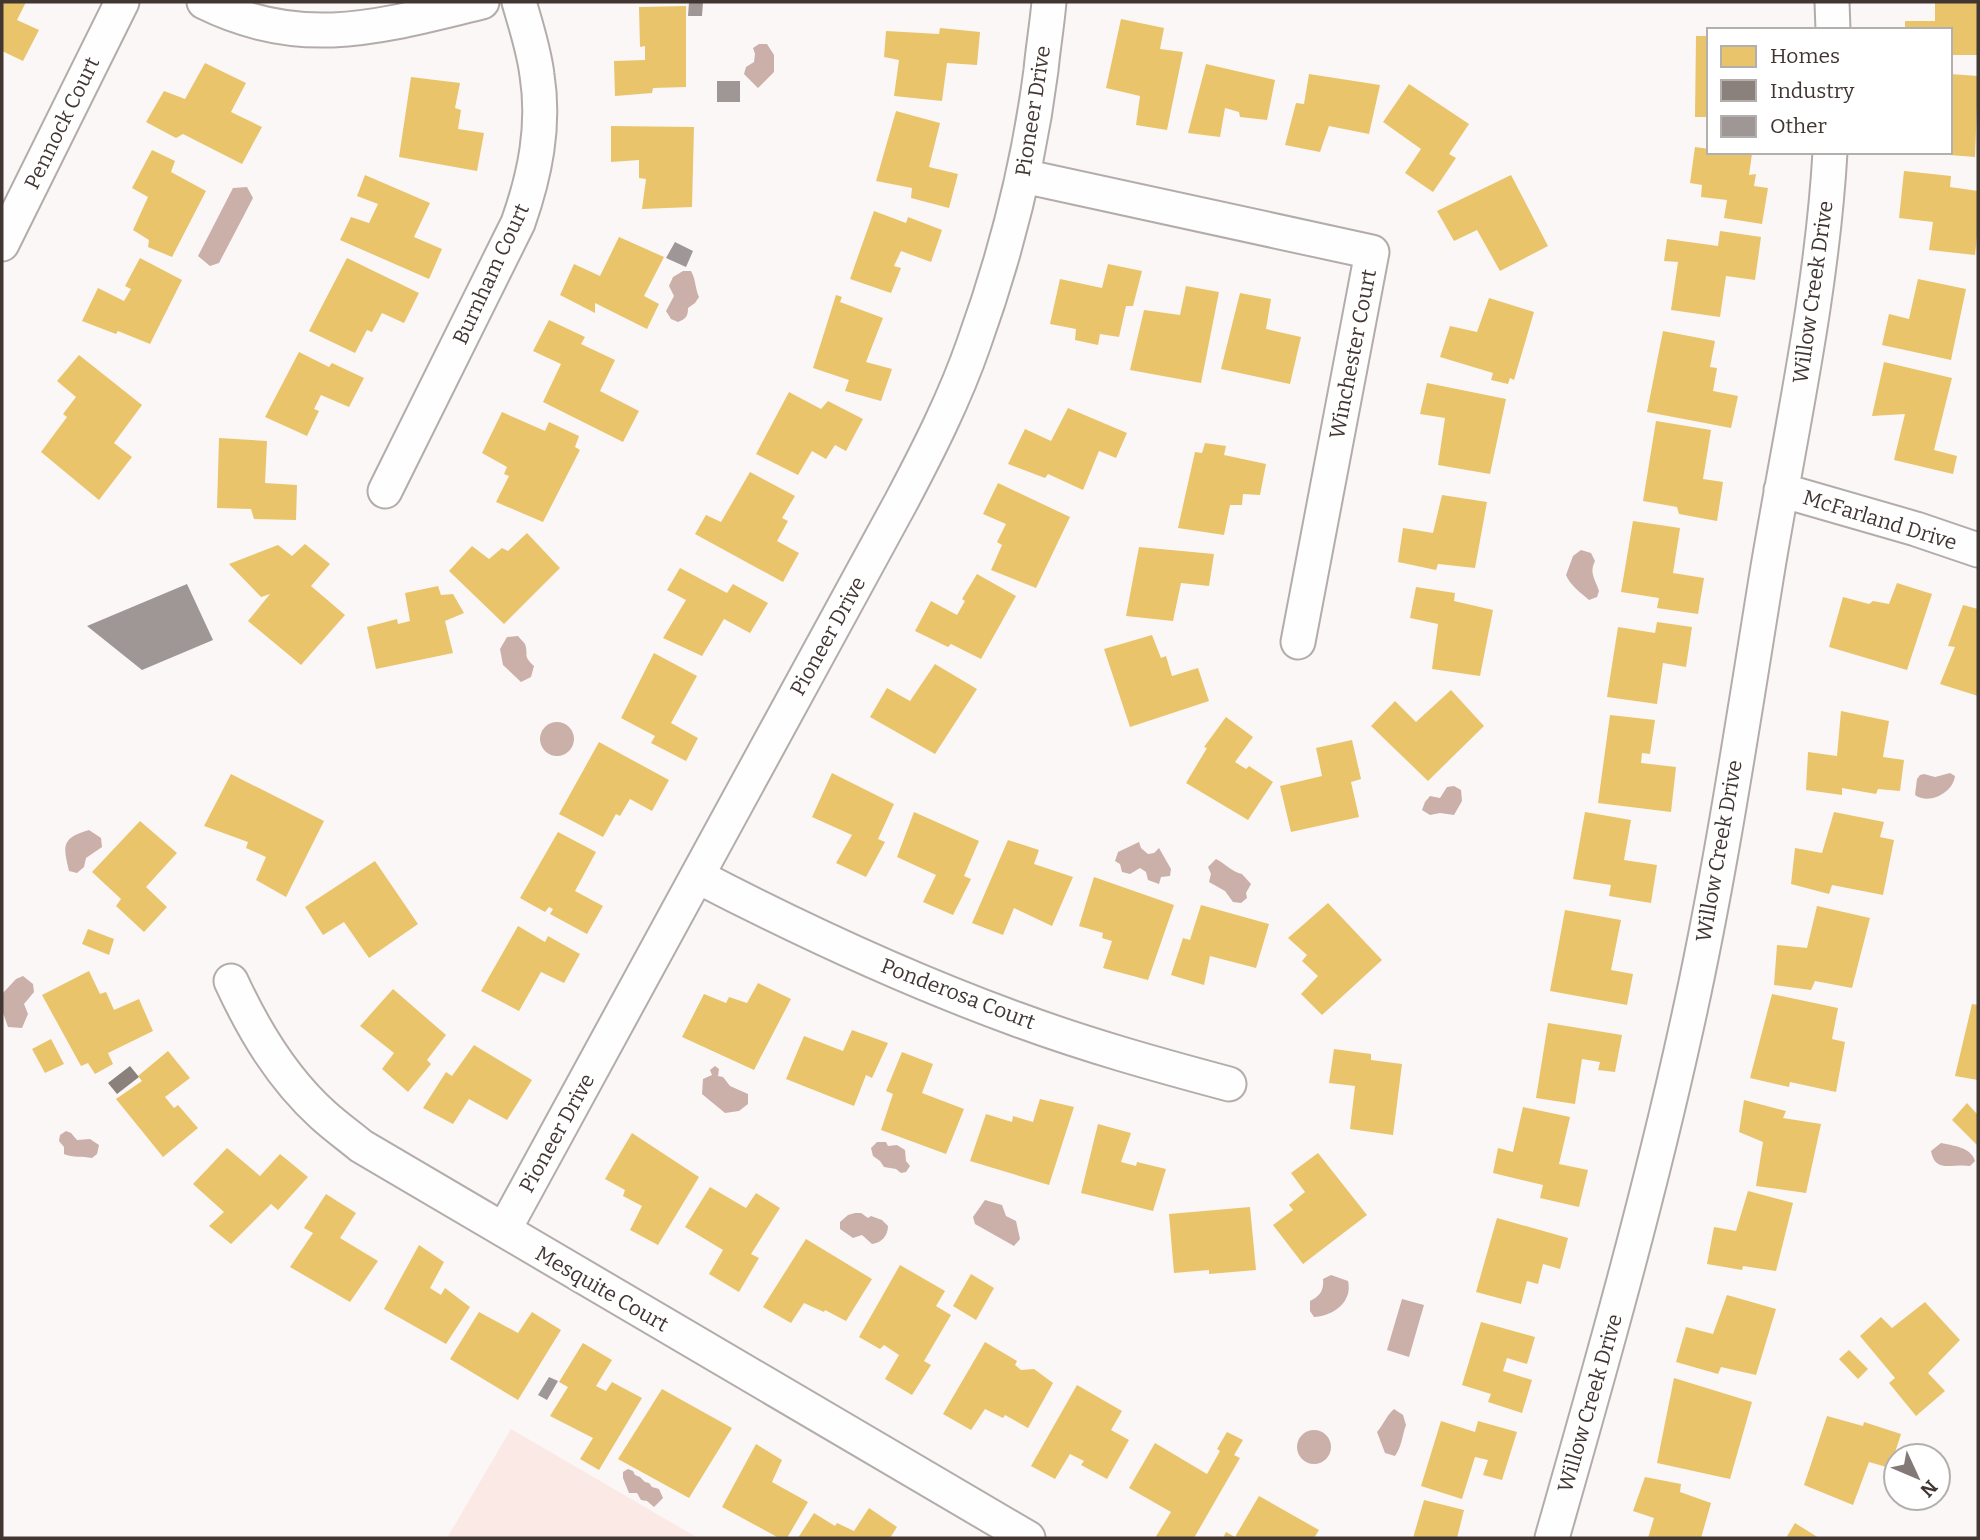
<svg xmlns="http://www.w3.org/2000/svg" width="1980" height="1540" viewBox="0 0 1980 1540" font-family="Bitter,serif">
<style>
.green{fill:#fbe9e5}
.water{fill:#cbafa9}
.homes{fill:#e9c46a}
.industry{fill:#8a817c}
.building{fill:#9e9796}
.lines{fill:none;stroke-linecap:round;stroke-linejoin:round}
.minor-casing{stroke:#b3acab;stroke-width:37}
.minor{stroke:#fefefe;stroke-width:33}
.labels{text-anchor:middle;stroke-width:7;stroke-linejoin:round;paint-order:stroke}
.street-label{font-size:21px;fill:#423633;stroke:#fff}
</style>
<rect width="100%" height="100%" fill="#fbf7f7"/>
<path class="green" d="M511 1429 698 1538H447Z"/>
<path class="water" d="M759 44H767L774 55V72L758 88 744 74 746 67 754 62 755 54 753 48Z
M247 187 253 198 219 263 210 266 198 256 233 188Z
M683 271H691C696 280 695 288 699 297L695 303 688 308C688 316 686 319 678 322L671 319 666 311 674 296 669 286 673 277Z
M1581 550 1591 553 1595 561C1589 573 1595 579 1599 591L1597 597 1589 600C1581 593 1570 585 1566 575L1573 556Z
M518 636C520 639 523 641 525 644 529 656 522 655 534 666L531 677 521 682 503 665 500 649 507 637Z
M540 739a17 17 0 1 1 34 0a17 17 0 1 1-34 0Z
M1950 773 1955 776C1953 793 1929 805 1915 795L1917 779 1920 775 1924 774 1935 777Z
M1454 786 1461 790 1462 801 1454 815 1440 813 1430 815 1422 810 1425 802 1430 796 1440 798 1447 787Z
M89 830 101 838 102 847 86 858 84 867 77 873 69 871C63 846 61 838 89 830Z
M1139 842 1141 848 1148 854 1154 853 1159 848 1171 869 1170 876 1161 877 1159 884 1148 880 1146 872 1140 868 1130 874 1122 872 1120 864 1115 861 1118 852Z
M1216 859C1226 864 1232 872 1242 874L1251 884 1246 893 1247 898 1241 903 1233 902 1225 891 1209 882 1211 874 1208 867Z
M23 976 33 984 34 992 24 1004 28 1014 22 1028 8 1027 2 1010V994L16 979Z
M715 1066 719 1069 718 1076 723 1077 730 1086 748 1094V1104L739 1111 725 1113 702 1094 703 1079 712 1075 710 1070Z
M66 1131 71 1133 77 1140 90 1139 99 1145 97 1154 92 1158C82 1156 73 1158 64 1154V1147L59 1141 60 1135Z
M877 1142H886L888 1146 897 1145 905 1150 906 1161 910 1166 906 1172 901 1173 896 1169 884 1167 880 1161 873 1156 871 1148Z
M1941 1143C1954 1146 1971 1147 1975 1161L1970 1166C1953 1163 1935 1174 1931 1151Z
M985 1200 1002 1205 1006 1216 1016 1221 1020 1239 1014 1246 975 1224 973 1217Z
M855 1213H861L868 1218 871 1216 882 1220 888 1226C888 1236 881 1243 872 1244L862 1235 853 1238 840 1229V1222L848 1215Z
M1331 1275 1348 1281C1353 1302 1333 1316 1314 1317L1310 1311V1301C1320 1296 1324 1291 1323 1279Z
M1402 1299 1424 1305 1409 1357 1387 1350Z
M1394 1409 1403 1415 1406 1425C1402 1436 1402 1446 1395 1456L1385 1453 1377 1432C1384 1424 1386 1416 1394 1409Z
M1297 1447a17 17 0 1 1 34 0a17 17 0 1 1-34 0Z
M628 1469 633 1471 635 1475 640 1477 645 1482 649 1483 652 1487 659 1489 663 1498 654 1507 647 1501 641 1500 637 1493H629L623 1478V1472Z"/>
<path class="homes" d="M2 2H26L17 20 39 30 23 61 2 51Z
M1935 2H1978V55H1950V30H1905V21H1935Z
M686 6V87L653 88 652 93 615 96 614 61 645 60V46L640 47 639 7Z
M1121 19 1164 28 1160 49 1183 52 1167 130 1136 125 1140 96 1106 88Z
M940 28 980 32 977 65 947 63 942 101 894 96 899 60 884 57 886 31 939 34Z
M1696 36H1709V117H1695Z
M205 63 246 83 231 112 262 127 242 164 183 134 176 138 146 122 164 91 185 99Z
M1206 64 1275 80 1267 120 1240 117 1239 112 1225 108 1220 137 1188 133Z
M1309 74 1380 85 1369 134 1329 126 1320 152 1285 145 1296 103 1304 104Z
M1950 74 1978 76 1975 157 1937 154V152H1950Z
M411 77 460 83 455 108 461 110 458 129 484 133 477 171 399 157Z
M1409 84 1469 124 1449 154 1456 158 1433 192 1405 173 1421 149 1383 122Z
M896 111 940 123 929 167 958 174 949 208 911 198 912 188 876 181Z
M611 126 694 127 692 207 642 209 646 179 639 178V160L611 162Z
M1695 147 1709 149V152L1752 154 1749 175 1756 174 1754 186 1768 188 1762 224 1724 218 1727 200 1701 197 1702 185 1690 183Z
M152 150 175 161 171 172 206 191 172 257 148 247 149 240 133 230 148 197 132 188Z
M1904 171 1951 176 1950 187 1978 191V227L1975 255 1929 250 1933 222 1899 218Z
M365 175 430 203 414 237 442 249 429 279 340 240 351 217 369 223 378 204 357 196Z
M1511 175 1548 246 1500 271 1477 230 1454 241 1437 211Z
M874 211 906 223 908 217 942 230 931 262 901 251 894 266 901 268 891 293 850 279Z
M1720 231 1761 237 1755 280 1726 276 1720 317 1671 310 1678 262 1664 261 1667 239 1718 246Z
M619 237 664 257 644 296 659 304 647 329 595 303V313L560 295 574 264 600 276Z
M140 258 182 280 150 344 118 331 116 334 82 321 98 288 124 301 131 289 125 286Z
M347 258 419 293 404 323 382 313 372 332 367 330 355 353 309 331Z
M1108 264 1142 271 1133 306H1126L1119 337 1100 334 1098 345 1075 340 1076 329 1050 324 1060 279 1102 288Z
M1918 279 1966 289 1951 360 1882 345 1889 314 1909 319Z
M1186 286 1219 292 1201 383 1130 370 1144 310 1180 315Z
M1240 293 1271 299 1266 329 1301 337 1290 384 1221 369Z
M836 295 842 297 840 302 883 318 866 362 892 369 881 401 845 391 849 380 813 368Z
M1489 298 1534 312 1514 380 1510 378 1508 384 1491 380 1493 373 1440 357 1450 326 1477 332Z
M549 320 585 337 581 344 615 360 600 391 639 411 623 442 543 402 561 364 533 351Z
M1663 331 1715 341 1710 367 1717 368 1713 391 1738 396 1731 428 1647 412Z
M299 352 329 367 332 363 364 378 349 407 321 395 314 409 319 411 307 436 265 417Z
M79 355 142 405 114 443 132 457 99 500 41 452 67 417 63 414 76 397 57 381Z
M1884 362 1952 378 1934 450 1957 456 1953 474 1894 460 1905 414 1872 416Z
M1427 383 1506 399 1490 474 1438 465 1445 418 1420 414Z
M789 392 821 409 828 401 863 419 846 451 835 445 826 459 812 451 798 475 756 454Z
M1068 408 1127 433 1116 458 1099 451 1083 490 1048 474 1045 478 1008 464 1025 429 1051 441Z
M502 412 545 431 549 422 579 436 575 447 580 450 543 522 496 502 509 476 504 474 507 467 482 453Z
M1656 421 1711 430 1703 479 1723 482 1717 521 1679 514 1677 507 1643 501Z
M219 438 267 441 265 483 297 485 296 520 254 519 251 509 217 508Z
M1205 443 1226 446 1224 455 1266 464 1260 495 1243 494 1242 505H1230L1224 535 1178 528 1195 452 1202 453Z
M750 472 795 496 782 518 788 521 777 541 799 553 783 582 695 534 706 515 721 522Z
M998 483 1070 517 1036 588 991 570 1002 545 997 542 1006 524 983 514Z
M1442 495 1487 502 1475 568 1438 564 1436 570 1398 562 1403 528 1433 533Z
M1633 521 1680 528 1673 573 1704 578 1698 614 1657 608 1659 598 1621 592Z
M527 533 560 568 504 624 449 571 472 546 489 559 502 548 508 551Z
M305 544 330 564 311 586 345 615 301 665 248 621 270 594 261 597 229 564 278 545 292 556Z
M1139 547 1214 554 1209 586 1181 583 1173 621 1126 616Z
M680 568 727 593 733 584 768 603 750 633 724 619 702 656 663 638 686 600 667 590Z
M977 574 1016 596 981 659 951 644 948 647 915 631 931 601 957 615 965 601 962 599Z
M1897 583 1932 594 1907 670 1829 647 1843 597 1869 604 1873 601 1889 604Z
M438 586 441 595 453 594 464 613 445 621 453 653 376 669 367 627 397 619 398 624 410 621 405 593Z
M1416 587 1455 593 1454 601 1493 610 1480 676 1432 669 1438 624 1410 618Z
M1963 605 1978 609V696L1940 684 1955 647 1948 646Z
M1657 622 1692 627 1686 667 1663 663 1657 704 1607 697 1618 627 1655 633Z
M1152 635 1161 658 1166 656 1172 676 1198 668 1209 701 1130 727 1104 649Z
M654 653 697 676 671 723 698 738 686 761 651 743 655 736 621 718Z
M935 664 977 689 935 754 870 717 887 688 910 701Z
M1451 690 1484 726 1428 781 1371 726 1395 701 1416 722Z
M1841 711 1889 721 1883 757 1904 760 1900 791 1878 789 1876 794 1842 788V795L1806 790 1808 752 1837 756Z
M1610 715 1655 720 1650 754 1642 753 1641 763 1676 767 1671 812 1598 803Z
M1226 717 1253 737 1235 762 1246 769 1249 766 1273 782 1248 820 1186 783 1207 748 1204 747Z
M1352 740 1361 779 1351 782 1359 817 1291 832 1280 786 1322 776 1316 748Z
M599 742 669 780 652 811 630 799 620 816 616 814 603 837 559 814Z
M832 773 894 804 878 839 885 842 866 877 836 863 852 835 812 817Z
M231 774 324 821 286 897 256 880 266 857 246 848 248 842 204 826Z
M914 812 979 841 964 876 971 879 953 915 923 902 936 875 897 857Z
M1585 812 1631 820 1624 860 1657 865 1651 903 1609 896 1611 885 1573 879Z
M1834 812 1884 822 1880 837 1894 840 1883 895 1832 885 1829 894 1791 884 1795 848 1822 853Z
M140 821 177 853 146 887 167 907 144 932 116 906 121 899 92 872Z
M558 832 596 852 575 891 603 906 587 934 550 914 553 909 549 907 545 912 520 898Z
M1008 840 1039 850 1034 864 1073 877 1052 926 1014 908 1003 935 972 923Z
M375 861 418 924 369 958 344 922 323 935 305 907Z
M1094 877 1174 905 1148 980 1103 968 1112 941 1102 938 1103 933 1079 926Z
M1328 903 1382 960 1322 1015 1301 994 1318 976 1302 961 1307 955 1288 938Z
M1201 905 1269 924 1256 968 1210 956 1204 985 1171 975 1183 938 1190 940Z
M1817 906 1870 918 1852 988 1815 981 1811 990 1774 985 1777 945 1807 948Z
M1565 910 1621 920 1611 970 1633 974 1627 1005 1550 991Z
M518 926 545 942 548 936 580 954 564 983 541 972 519 1011 481 991Z
M88 929 114 939 109 955 82 944Z
M89 971 100 994 106 992 114 1010 139 999 153 1031 108 1053 113 1064 95 1074 88 1063 81 1066 42 995Z
M758 983 791 999 754 1070 682 1037 704 994 726 1003 729 997 747 1003Z
M393 989 446 1035 427 1060 431 1064 408 1092 382 1069 394 1053 360 1026Z
M1772 994 1838 1008 1832 1039 1845 1042 1836 1092 1790 1082 1789 1087 1750 1078Z
M1972 1004 1978 1005V1080L1955 1076Z
M1548 1023 1622 1035 1615 1072 1598 1070 1600 1062 1582 1059 1575 1104 1536 1098Z
M852 1030 888 1043 872 1078 866 1075 854 1106 786 1079 804 1036 843 1051Z
M51 1039 64 1064 45 1073 32 1049Z
M474 1045 532 1080 507 1120 469 1099 453 1124 423 1108 446 1072 452 1076Z
M1334 1049 1371 1054V1060L1402 1064 1393 1135 1350 1129 1355 1086 1329 1083Z
M168 1051 190 1078 165 1097 174 1108 178 1105 198 1128 163 1157 116 1099 142 1081 138 1076Z
M902 1052 933 1064 922 1093 964 1109 946 1154 881 1130 893 1094 886 1091Z
M1040 1099 1074 1107 1049 1185 970 1161 986 1114 1012 1122 1013 1116 1033 1122Z
M1744 1100 1786 1111 1783 1118 1821 1124 1806 1193 1756 1186 1763 1142 1739 1132Z
M1967 1103 1978 1115V1146L1952 1120Z
M1523 1107 1570 1117 1559 1164 1588 1170 1579 1207 1540 1198 1543 1185 1493 1173 1498 1148 1513 1152Z
M1098 1124 1131 1133 1121 1162 1136 1166 1137 1162 1166 1169 1153 1211 1081 1193Z
M632 1133 699 1177 658 1245 630 1230 642 1206 623 1196 625 1190 605 1179Z
M227 1148 260 1176 280 1154 308 1177 278 1210 271 1204 231 1244 209 1226 224 1212 193 1184Z
M1318 1153 1367 1215 1303 1264 1273 1225 1293 1210 1289 1205 1305 1192 1291 1173Z
M710 1187 746 1208 756 1193 780 1208 751 1254 759 1258 739 1292 709 1274 723 1250 685 1227Z
M1748 1191 1793 1203 1776 1271 1743 1266 1742 1270 1707 1264 1714 1227 1736 1231Z
M326 1194 356 1213 340 1238 378 1261 350 1302 290 1267 313 1233 304 1228Z
M1250 1207 1256 1270 1209 1274V1270L1174 1273 1169 1214Z
M1497 1218 1568 1238 1560 1269 1543 1264 1538 1284 1527 1281 1521 1304 1476 1292Z
M806 1239 872 1279 846 1321 825 1310 824 1312 804 1303 791 1323 763 1307Z
M419 1245 444 1262 430 1288 441 1295 445 1288 470 1307 446 1344 384 1309Z
M900 1265 945 1291 936 1306 951 1315 924 1361 931 1365 912 1395 885 1379 899 1355 884 1345 880 1349 859 1337Z
M971 1274 994 1288 976 1320 953 1306Z
M1727 1295 1776 1309 1756 1375 1721 1367 1718 1374 1676 1362 1686 1327 1713 1334Z
M1925 1302 1960 1340 1928 1373 1945 1391 1916 1416 1889 1383 1895 1378 1860 1336 1881 1317 1892 1328Z
M479 1312 518 1333 532 1312 561 1330 518 1400 450 1359Z
M1481 1322 1535 1337 1527 1364 1507 1358 1503 1371 1532 1380 1522 1413 1488 1402 1491 1394 1462 1385Z
M985 1342 1017 1361 1015 1365 1021 1370 1034 1369 1053 1383 1028 1428 1005 1415 1003 1418 985 1409 971 1430 943 1414Z
M583 1343 612 1360 596 1386 606 1391 612 1382 642 1398 599 1470 580 1459 593 1438 550 1416 568 1387 559 1382Z
M1849 1350 1868 1369 1858 1379 1839 1359Z
M1674 1378 1752 1402 1730 1479 1657 1463Z
M1077 1385 1122 1411 1111 1430 1129 1440 1107 1479 1081 1465 1084 1461 1070 1454 1055 1479 1031 1466Z
M662 1389 732 1428 689 1498 618 1459Z
M1827 1416 1863 1426 1864 1422 1901 1434 1890 1468 1869 1462 1853 1505 1804 1485Z
M1441 1421 1475 1432 1478 1421 1517 1432 1502 1480 1483 1475 1488 1460 1475 1457 1462 1499 1421 1486Z
M1227 1432 1243 1440 1234 1455 1240 1458 1194 1538H1155L1171 1512 1129 1488 1155 1443 1207 1474 1220 1451 1217 1449Z
M756 1444 782 1460 772 1482 808 1502 787 1538H779L722 1507Z
M1645 1477 1681 1484 1680 1492 1711 1503 1701 1538H1648L1654 1518 1633 1511Z
M1259 1496 1319 1530 1314 1538H1223L1226 1532 1235 1537Z
M1424 1500 1464 1510 1457 1538H1413Z
M869 1508 897 1527 890 1538H798L814 1513 835 1526 837 1523 854 1531Z
M1795 1523 1819 1538H1786Z"/>
<path class="industry" d="M130 1066 139 1077 117 1094 108 1083Z"/>
<path class="building" d="M689 2H703L702 16H688Z
M717 81H740V102H717Z
M675 242 693 251 686 267 666 258Z
M187 584 213 640 142 670 87 626Z
M549 1377 558 1381 547 1400 538 1395Z"/>
<g class="lines">
<defs>
<path id="minor" d="M204 2C303 51 382 26 482 2
M1832 2 1833 30
M1023 176 1372 252 1298 642
M2 244 122 2
M1781 490 1916 529 1978 550
M385 491 518 223C535 175 545 126 537 75 534 50 526 26 519 2
M697 876C801 930 906 979 1016 1019 1086 1045 1158 1065 1229 1084
M231 981C254 1031 282 1078 323 1115 335 1126 349 1136 361 1146L1028 1538
M504 1230 901 502C928 451 955 398 974 343 1006 254 1029 164 1041 70 1043 48 1047 25 1049 2
M1552 1538C1600 1370 1648 1201 1686 1029 1720 877 1743 721 1768 567 1791 430 1822 292 1830 152"/>
</defs>
<use href="#minor" class="minor-casing"/>
<use href="#minor" class="minor"/>
</g>
<g class="labels">
<g class="street-label">
<text transform="translate(1033 111) rotate(-81)" y="7">Pioneer Drive</text>
<text transform="translate(62 123) rotate(-64)" y="7">Pennock Court</text>
<text transform="translate(491 274) rotate(-65)" y="7">Burnham Court</text>
<text transform="translate(1813 292) rotate(-82)" y="7">Willow Creek Drive</text>
<text transform="translate(1353 354) rotate(-79)" y="7">Winchester Court</text>
<text transform="translate(1880 520) rotate(17)" y="7">McFarland Drive</text>
<text transform="translate(828 636) rotate(-61)" y="7">Pioneer Drive</text>
<text transform="translate(1719 851) rotate(-80)" y="7">Willow Creek Drive</text>
<text transform="translate(958 994) rotate(21)" y="7">Ponderosa Court</text>
<text transform="translate(557 1133) rotate(-61)" y="7">Pioneer Drive</text>
<text transform="translate(602 1289) rotate(30)" y="7">Mesquite Court</text>
<text transform="translate(1590 1403) rotate(-74)" y="7">Willow Creek Drive</text>
</g>
</g>
<rect width="1980" height="1540" fill="none" stroke="#423633" stroke-width="7"/>
<rect x="1707" y="28" width="245" height="126" fill="#ffffff" stroke="#b3afad" stroke-width="2"/>
<rect x="1721" y="46" width="35" height="21" fill="#e9c46a" stroke="#b3afad" stroke-width="2"/>
<text x="1770" y="63" font-size="21" fill="#423633">Homes</text>
<rect x="1721" y="80" width="35" height="21" fill="#8a817c" stroke="#b3afad" stroke-width="2"/>
<text x="1770" y="98" font-size="21" fill="#423633">Industry</text>
<rect x="1721" y="116" width="35" height="21" fill="#9e9796" stroke="#b3afad" stroke-width="2"/>
<text x="1770" y="133" font-size="21" fill="#423633">Other</text>
<g transform="translate(1917 1477) rotate(134)"><circle r="33" fill="#ffffff" stroke="#b3afad" stroke-width="2"/>
<path d="M0-5L12 26L0 18L-12 26Z" fill="#837a78"/>
<text y="-10" font-size="19" font-weight="bold" text-anchor="middle" fill="#423633">N</text>
</g>
</svg>
